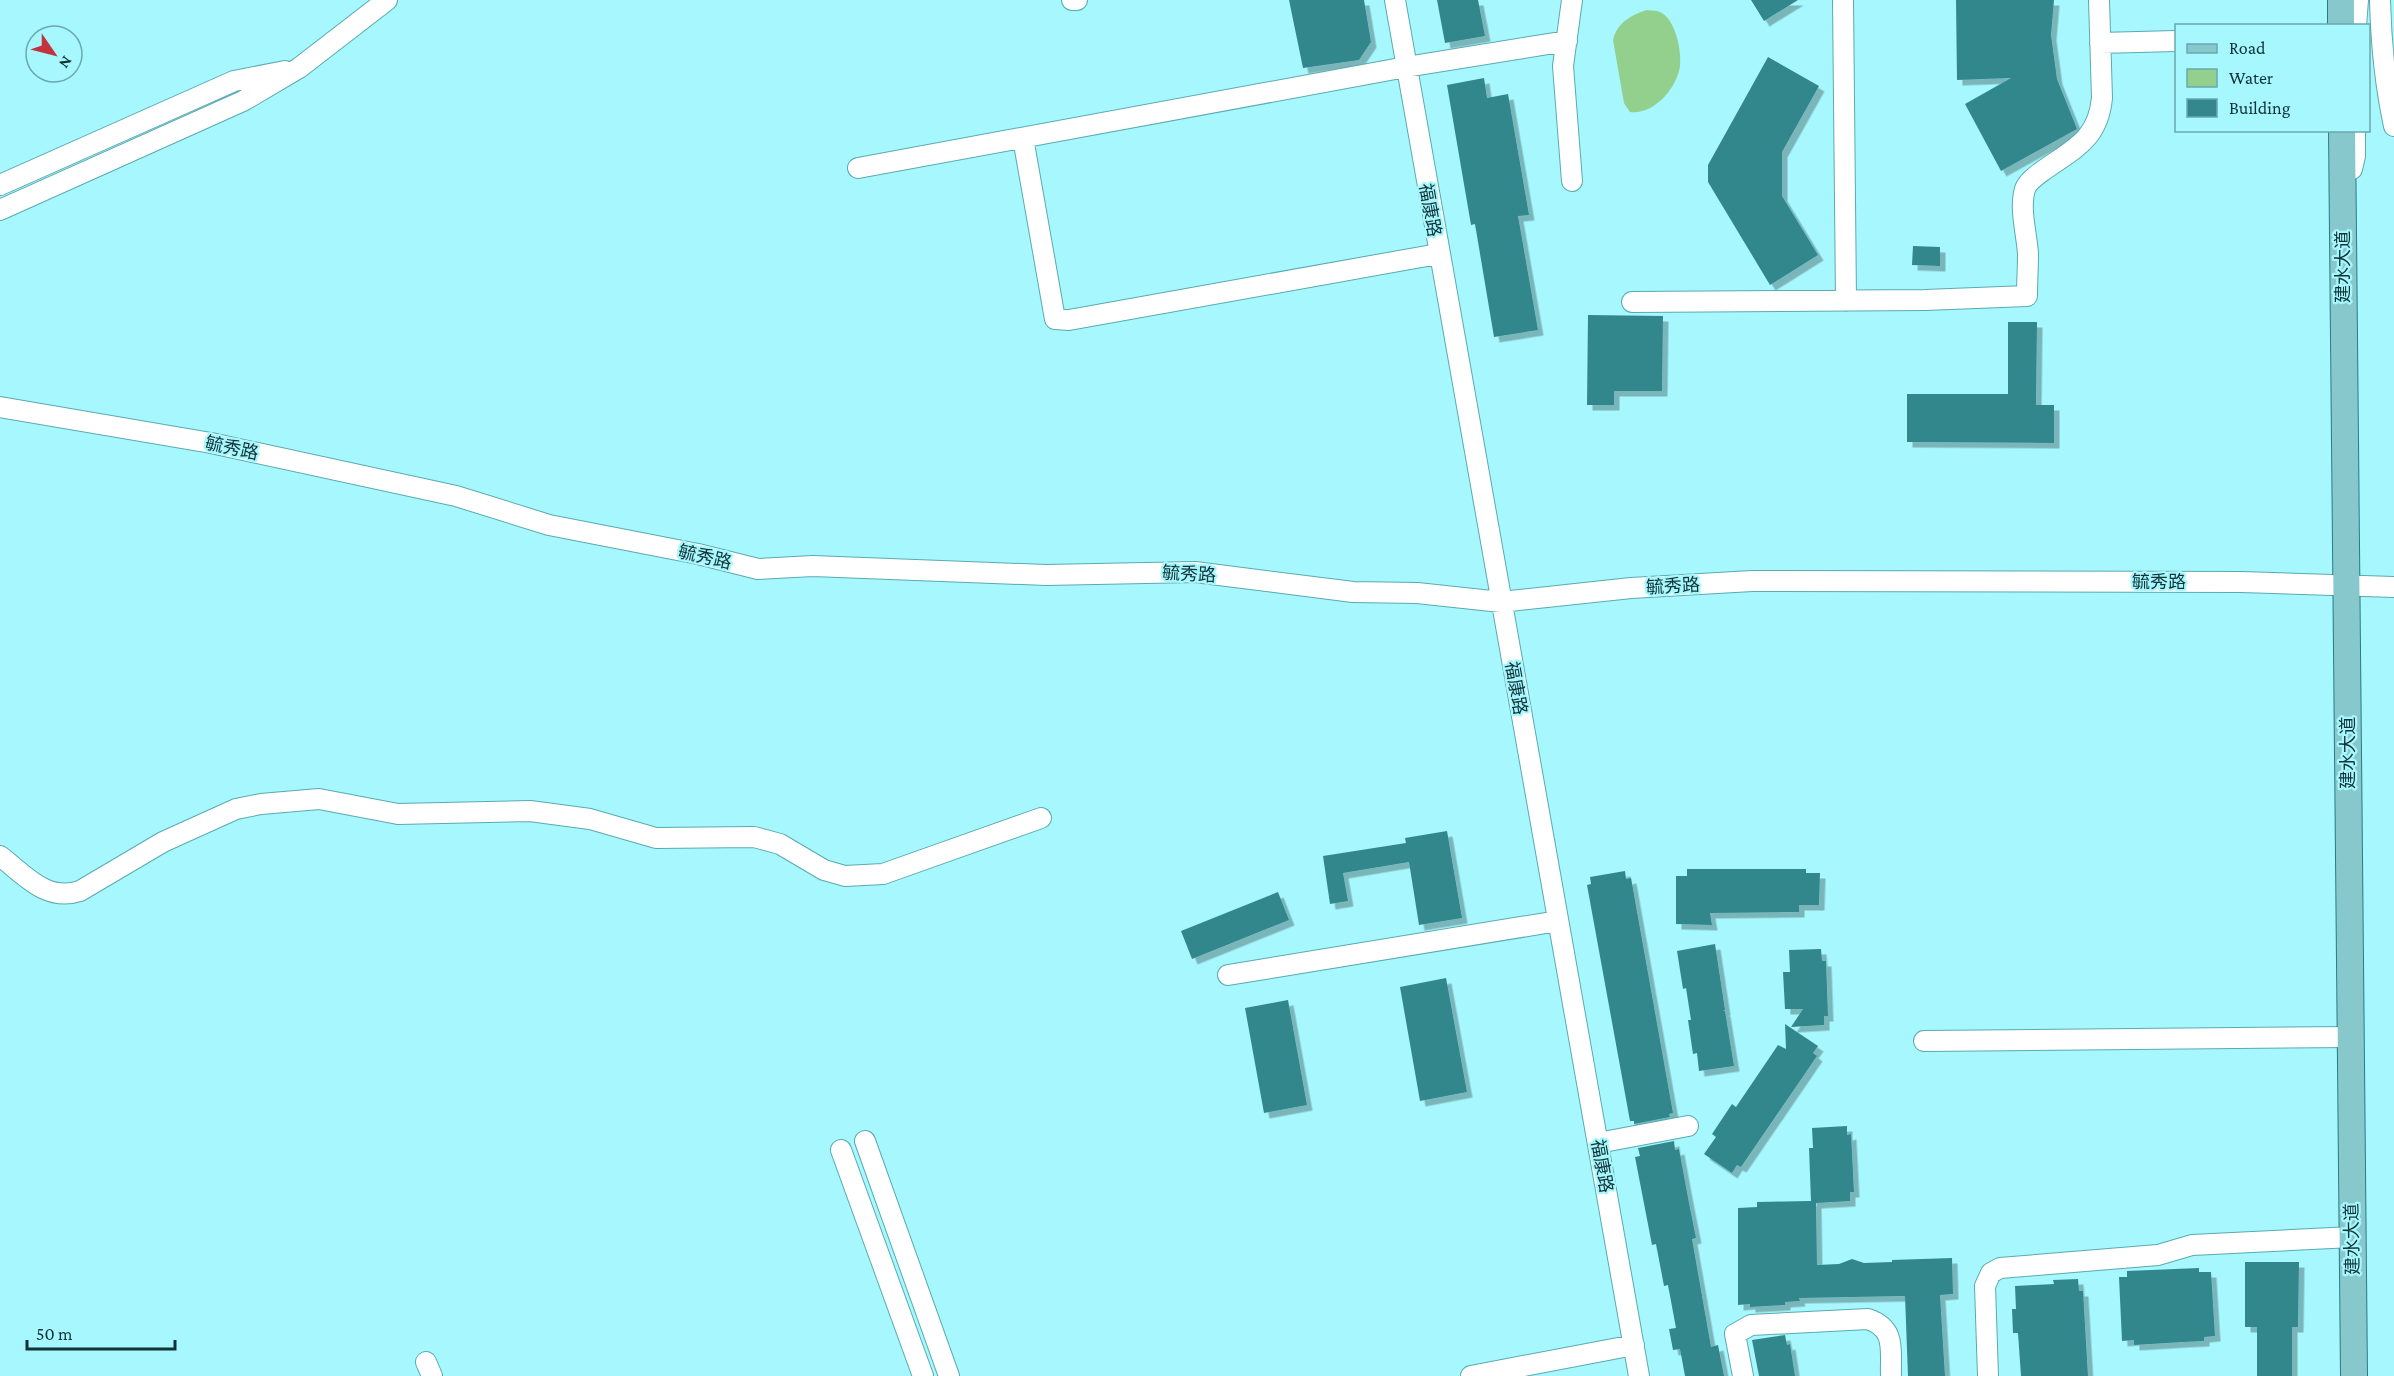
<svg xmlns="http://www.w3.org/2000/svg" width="2394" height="1376" viewBox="0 0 2394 1376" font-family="'Crimson Pro','Noto Sans SC',serif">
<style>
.water{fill:#93cf8d}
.building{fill:#33878d;filter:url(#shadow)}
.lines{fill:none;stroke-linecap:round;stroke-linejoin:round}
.minor-casing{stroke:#5aaab1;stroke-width:22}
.major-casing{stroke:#297c83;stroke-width:28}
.minor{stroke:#fff;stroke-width:20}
.major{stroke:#87c8cd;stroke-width:26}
.labels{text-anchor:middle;stroke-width:4.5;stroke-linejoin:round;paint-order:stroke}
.street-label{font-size:18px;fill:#103336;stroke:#a6f7fe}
</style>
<defs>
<filter id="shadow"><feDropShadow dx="5.5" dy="5.5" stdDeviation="0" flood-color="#0004"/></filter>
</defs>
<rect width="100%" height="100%" fill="#a6f7fe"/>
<path class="water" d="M1646 10C1651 11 1656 10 1660 12 1675 18 1682 51 1680 66 1677 88 1654 115 1630 112L1624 103 1613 40C1618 22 1630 16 1646 10Z"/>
<path class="building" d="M1289 0H1364L1371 42 1359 60 1303 68Z
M1437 0H1478L1485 36 1445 43Z
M1751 0H1798L1764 21Z
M1956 0H2054L2051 35 2057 79 2077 129 2001 171 1965 104 2011 78 1957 80Z
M1768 57 1819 86 1782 152V196L1818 255 1770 285 1708 182V165Z
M1484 78 1487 98 1508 94 1529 215 1518 216 1538 330 1494 337 1475 224 1471 225 1447 85Z
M1913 246 1940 247V266L1912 265Z
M1588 315 1663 316 1662 391H1614V405H1587Z
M2008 322H2037L2036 405H2054V443L1907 442V394H2008Z
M1447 831 1462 918 1419 925 1409 862 1343 873 1348 901 1330 904 1323 856 1406 843 1405 838Z
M1687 869H1806V873H1820L1819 905H1799V912L1710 913 1712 925 1676 924V876H1687Z
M1625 871 1626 879 1631 878 1673 1113 1669 1114 1670 1117 1634 1124V1121H1630L1587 885 1591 884 1590 877Z
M1278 892 1289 920 1192 959 1181 931Z
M1715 944 1725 1010H1723L1725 1011 1734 1066 1699 1071 1697 1053 1693 1054 1688 1020H1691L1686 988 1683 989 1677 951Z
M1821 949 1822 961H1826L1828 1016H1824V1025L1791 1027 1803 1009H1785L1783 972H1790L1789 950Z
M1446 978 1467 1092 1420 1101 1400 987Z
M1288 1000 1307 1105 1264 1113 1245 1008Z
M1785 1024 1818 1046 1813 1053 1817 1056 1741 1167 1737 1165 1732 1173 1704 1154 1716 1137 1712 1134 1732 1104 1736 1107 1778 1045 1786 1049Z
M1847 1126V1135L1851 1134 1854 1192H1850V1201L1816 1203 1817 1265 1839 1264 1852 1259 1864 1263 1892 1262V1260L1952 1258 1953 1294 1940 1295 1945 1376H1908L1905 1296 1799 1298 1800 1301 1785 1302V1305L1750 1307V1304L1738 1305V1208L1757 1207V1202L1811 1201 1809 1148H1813L1812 1128Z
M1674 1141 1675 1150 1679 1149 1689 1203 1696 1238 1692 1239 1711 1347 1718 1345 1724 1376H1685L1680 1349 1673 1350 1669 1329 1676 1328 1668 1285 1664 1286 1656 1244 1652 1245 1635 1157 1640 1156 1638 1148Z
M2245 1262H2299L2298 1327H2292V1376H2257V1327H2245Z
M2199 1268V1272H2211L2215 1336 2204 1337V1341L2183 1342 2134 1345V1340L2122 1341 2119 1277H2127V1271Z
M2078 1279 2079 1291H2083L2088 1376H2021L2018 1333H2013L2012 1309H2016L2015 1286 2054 1284 2053 1280Z
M1785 1335 1787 1345 1790 1344 1795 1376H1759L1752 1340Z"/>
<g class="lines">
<defs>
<path id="minor" d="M1072 0H1077
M1395 0 1639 1376
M1572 0 1563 66 1572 181
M1843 0 1846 301
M2380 0C2381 42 2385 84 2394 126
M2356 26 2358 0
M2100 43 2176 41
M1023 138 1055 319 1069 320 1438 254
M858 168 1406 67 1567 41
M2352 169 2355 156V130
M0 185 234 81 285 71
M0 210 243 101 299 68 387 0
M1632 302 1925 300 2027 296C2027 282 2028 268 2028 254 2027 235 2019 208 2025 189 2028 181 2037 175 2044 170 2075 148 2098 139 2102 98L2099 0
M0 407 211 443 456 496 549 525 698 554 758 569 813 566 1046 575 1195 572 1353 592 1417 593 1501 602 1631 588 1752 581 2241 582 2394 587
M0 856C25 875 46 902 80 891L163 842 236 809 261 804 319 799 398 814 530 811 590 819 656 838 754 837 780 844 824 870 845 876 883 874 1041 818
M1228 975 1558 921
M1924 1041 2350 1037
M865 1141 949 1376
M1598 1143 1688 1126
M841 1150 923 1376
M426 1362 432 1376
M1471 1376 1634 1345
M1743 1376 1735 1334 1751 1325 1868 1319C1897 1329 1890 1351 1891 1376
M1988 1376 1985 1286 1991 1273 2000 1268 2158 1255 2192 1245 2352 1237"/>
<path id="major" d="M2341 0V26
M2342 130 2354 1376"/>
</defs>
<use href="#minor" class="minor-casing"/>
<use href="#major" class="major-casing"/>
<use href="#minor" class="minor"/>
<use href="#major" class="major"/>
</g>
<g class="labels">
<g class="street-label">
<text transform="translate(1430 210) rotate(80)" y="6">福康路</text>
<text transform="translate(2343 267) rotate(-90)" y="6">建水大道</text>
<text transform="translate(232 448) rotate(12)" y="6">毓秀路</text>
<text transform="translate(705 557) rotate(13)" y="6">毓秀路</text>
<text transform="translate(1189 574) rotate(3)" y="6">毓秀路</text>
<text x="2159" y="588">毓秀路</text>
<text transform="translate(1673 586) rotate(-3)" y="6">毓秀路</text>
<text transform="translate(1516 688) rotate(80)" y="6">福康路</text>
<text transform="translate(2348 753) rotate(-90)" y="6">建水大道</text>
<text transform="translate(1602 1166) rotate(80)" y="6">福康路</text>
<text transform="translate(2352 1239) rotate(-91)" y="6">建水大道</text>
</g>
</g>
<rect x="2175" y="24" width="195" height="108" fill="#a6f7fe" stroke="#6aa9ae" stroke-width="1.5"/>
<rect x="2187" y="44" width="30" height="9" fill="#87c8cd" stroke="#6aa9ae" stroke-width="1.5"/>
<text x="2229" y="54" font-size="18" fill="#103336">Road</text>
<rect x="2187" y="69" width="30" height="18" fill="#93cf8d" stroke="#6aa9ae" stroke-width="1.5"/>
<text x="2229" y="84" font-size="18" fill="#103336">Water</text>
<rect x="2187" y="99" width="30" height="18" fill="#33878d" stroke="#6aa9ae" stroke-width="1.5"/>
<text x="2229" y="114" font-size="18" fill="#103336">Building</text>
<g transform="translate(54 54) rotate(125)"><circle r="28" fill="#a6f7fe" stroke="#6aa9ae" stroke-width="1.5"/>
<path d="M0-4.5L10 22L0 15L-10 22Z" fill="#c3333c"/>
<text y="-9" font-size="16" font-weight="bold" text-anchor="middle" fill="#103336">N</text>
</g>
<path d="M27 1340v9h148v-9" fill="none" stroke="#103336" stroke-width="3"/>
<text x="36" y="1340" font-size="18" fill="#103336" stroke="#a6f7fe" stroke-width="4.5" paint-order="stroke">50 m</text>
</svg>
